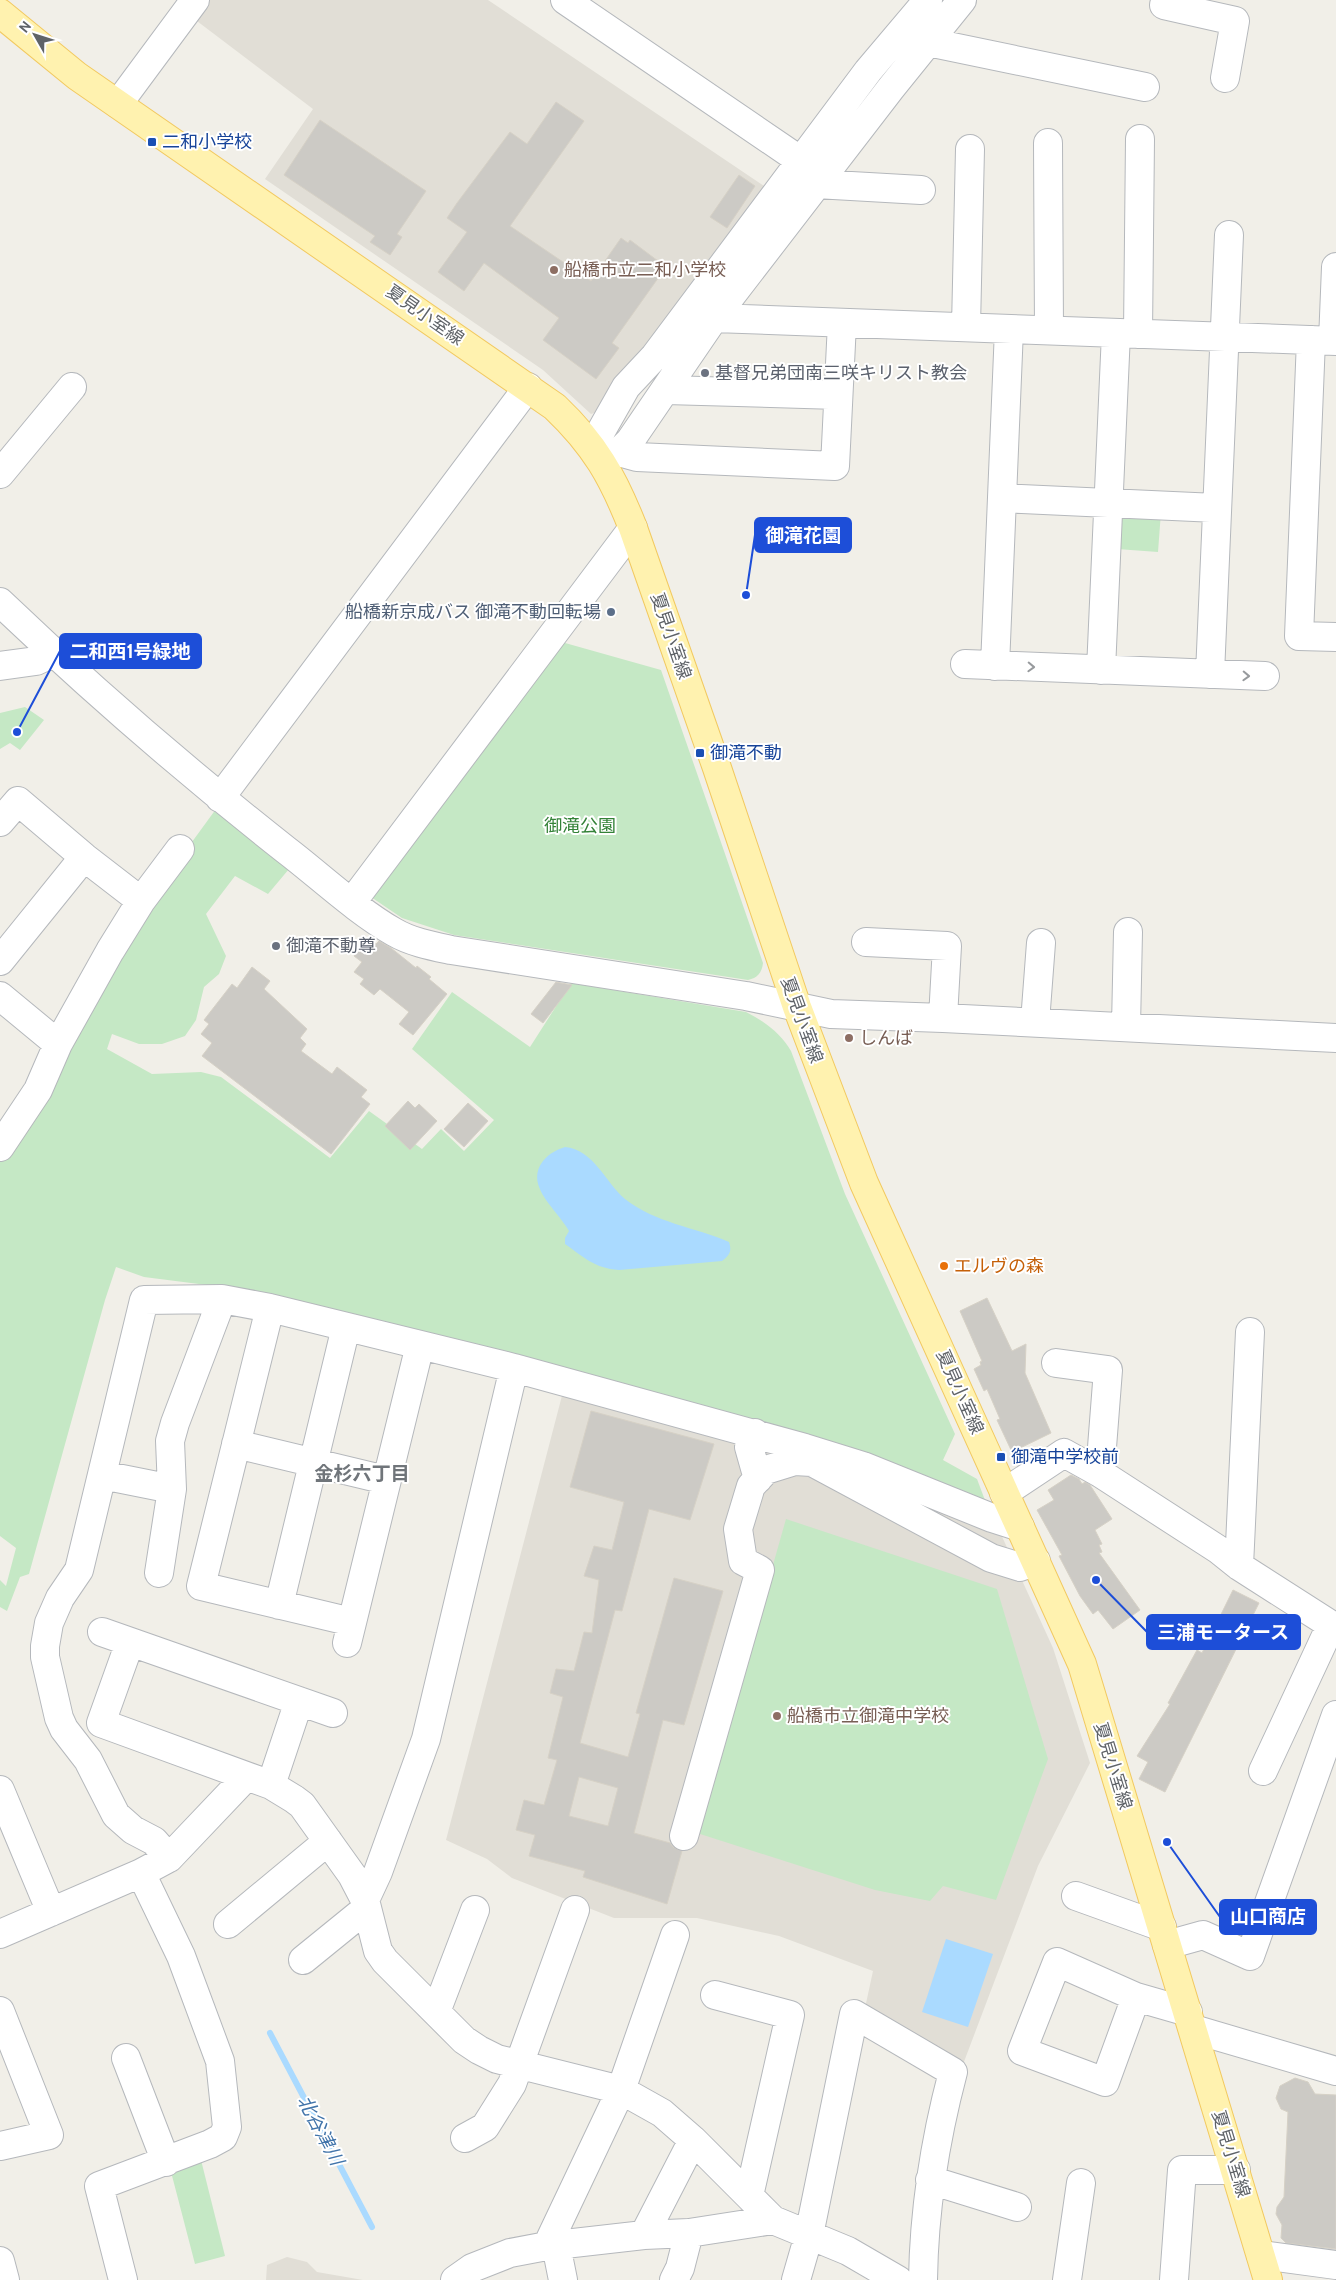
<svg xmlns="http://www.w3.org/2000/svg" width="1336" height="2280" viewBox="0 0 1336 2280" font-family="Cabin,'Noto Sans JP',sans-serif">
<style>
.education{fill:#e1ded6}
.green{fill:#c5e8c5}
.water{fill:#aadaff}
.lines{fill:none;stroke-linecap:round;stroke-linejoin:round}
.stream{stroke:#aadaff;stroke-width:6}
.building{fill:#cccac5;stroke:#d6d1c6;fill-rule:evenodd}
.minor-casing{stroke:#b5b8bc;stroke-width:30}
.major-casing{stroke:#f2c960;stroke-width:30}
.minor{stroke:#fff;stroke-width:28}
.major{stroke:#fff2af;stroke-width:28}
.oneway{stroke:#979a9d}
.transit-dot{fill:#1a4fb4;stroke:#fff;stroke-width:2}
.education-dot{fill:#8d6e63;stroke:#fff;stroke-width:2}
.worship-dot{fill:#6b7280;stroke:#fff;stroke-width:2}
.service-dot{fill:#5c6f8a;stroke:#fff;stroke-width:2}
.food-dot{fill:#e8710a;stroke:#fff;stroke-width:2}
.labels{text-anchor:middle;stroke-width:4;stroke-linejoin:round;paint-order:stroke}
.transit-label{font-size:18px;fill:#164399;stroke:#fff;text-anchor:start}
.education-label{font-size:18px;fill:#785e54;stroke:#fff;text-anchor:start}
.street-label{font-size:18px;fill:#5f6368;stroke:#fff}
.worship-label{font-size:18px;fill:#5b616d;stroke:#fff;text-anchor:start}
.service-label{font-size:18px;fill:#4e5e75;stroke:#fff;text-anchor:end}
.park-label{font-size:18px;fill:#348238;stroke:#fff}
.food-label{font-size:18px;fill:#c56008;stroke:#fff;text-anchor:start}
.neighbourhood-label{font-size:19px;font-weight:bold;fill:#70757a;stroke:#fff}
.water-label{font-size:19px;font-style:italic;fill:#4174aa;stroke:#fff}
.leader{fill:none;stroke:#1d4ed8;stroke-width:2}
.callout-dot{fill:#1d4ed8;stroke:#fff;stroke-width:2}
.callout{fill:#1d4ed8;stroke:#1d4ed8;stroke-width:2}
.callout-label{font-size:19px;text-anchor:middle;font-weight:bold;fill:#fff}
</style>
<rect width="100%" height="100%" fill="#f1efe8"/>
<path class="education" d="M200 0H488L770 190 607 408 591 414 543 370 265 179 313 109 189 15Z
M564 1388 738 1435 999 1530 1053 1648 1090 1763 1038 1866 962 2067 865 2008 873 1971 779 1936 697 1918H614L512 1878 487 1859 446 1840Z
M287 2257 307 2262 317 2272 363 2280H266L267 2265Z"/>
<path class="green" d="M1161 512 1158 552 1117 549 1118 514Z
M558 641 661 670 763 963C762 973 757 978 748 980L454 935 402 918 371 897Z
M25 707 44 720 20 750 10 743 0 749V713Z
M216 809 289 869 268 894 235 876 206 914 226 956 219 974 204 987 196 1020 185 1036 162 1044H139L112 1034 107 1049 152 1074 201 1072 221 1077 330 1158 369 1111 422 1149 441 1129 464 1151 494 1120 412 1049 452 992 530 1047 571 983 746 1012C764 1021 781 1033 791 1051L845 1194 955 1434 943 1460 977 1479 989 1511 261 1292 144 1277 116 1267 105 1300 29 1574 20 1577 7 1611 0 1607V1580L6 1586 16 1548 0 1536V1156L141 912Z
M786 1519 997 1589 1048 1759 996 1900 943 1886 930 1901 875 1890 697 1833Z
M201 2160 225 2256 195 2264 170 2168Z"/>
<path class="water" d="M565 1147C593 1149 606 1183 625 1199 655 1223 695 1227 729 1242 732 1251 730 1255 722 1261L619 1270C594 1268 585 1258 565 1244V1238L569 1231C556 1208 524 1186 543 1161 550 1153 556 1150 565 1147Z
M946 1939 993 1954 968 2027 922 2012Z"/>
<g class="lines">
<path class="stream" d="M270 2033 372 2227"/>
</g>
<path class="building" d="M556 102 584 121 510 226 591 281 621 238 628 243 630 240 666 267 612 343 619 348 596 379 543 340 559 318 484 263 464 291 438 272 467 232 447 218 457 203 510 132 527 144Z
M320 120 426 191 397 234 402 237 390 255 370 242 375 236 284 175Z
M739 175 755 186 727 228 710 217Z
M369 938 376 944 379 941 391 948 416 968 417 966 431 977 429 979 447 994 413 1035 399 1024 409 1012 380 989 374 995 360 984 364 979 354 972 362 962 354 956Z
M252 967 270 981 264 989 307 1029 300 1038 306 1044 301 1051 332 1074 337 1067 367 1090 361 1097 370 1104 331 1154 202 1056 212 1043 201 1034 209 1024 204 1020 232 984 237 988Z
M556 982 572 985 543 1023 531 1014Z
M408 1101 415 1108 419 1104 437 1121 410 1150 385 1126Z
M468 1103 488 1121 464 1147 444 1129Z
M987 1298 1012 1351 1026 1344 1025 1373 1051 1433 1012 1452 997 1420 1000 1419 987 1389 984 1391 974 1369 981 1365 980 1362 982 1361 960 1311Z
M591 1411 714 1444 690 1520 649 1509 622 1611 615 1610 580 1743 628 1757 640 1714 636 1713 674 1578 723 1591 684 1725 663 1720 634 1833 670 1843 673 1847 682 1851 667 1904 583 1877 585 1871 529 1856 535 1835 516 1830 524 1800 544 1805 557 1760 548 1758 563 1697 550 1693 556 1669 574 1671 584 1632 592 1633 599 1580 584 1576 594 1546 612 1550 624 1502 570 1487ZM579 1777 618 1788 608 1826 569 1816Z
M1071 1475 1079 1479 1082 1484 1085 1482 1090 1485 1112 1519 1095 1530 1102 1544 1099 1545 1102 1552 1099 1553 1140 1610 1113 1629 1098 1610 1093 1614 1080 1596 1059 1556 1062 1555 1037 1510 1054 1500 1048 1490Z
M1233 1590 1259 1603 1165 1792 1139 1779 1148 1762 1137 1756 1170 1704 1168 1703 1197 1650 1202 1653Z
M1295 2078 1308 2082 1315 2094 1336 2095V2249L1286 2243 1281 2238 1282 2225 1276 2214 1277 2207 1284 2197 1288 2112 1281 2109 1276 2098 1280 2086Z"/>
<g class="lines">
<defs>
<path id="minor" d="M565 0 801 161
M1169 0 1164 5 1235 21 1225 78
M928 42 1145 87
M118 104 195 0
M1048 143 1049 330
M816 184 921 190
M714 318 1336 341
M966 327 970 149
M1138 334 1140 139
M1311 340 1299 636 1336 637
M1333 341 1336 267
M666 390 838 395
M592 447 626 387 655 356 868 71 928 0
M619 452 637 457 835 466 842 323
M600 458 619 452 630 441 714 318 891 88 962 0
M0 474 72 387
M1002 498 1216 508
M0 602C91 689 187 772 286 850 320 876 357 911 394 932 411 942 432 946 451 950L746 996 831 1014 943 1018 1336 1038
M965 664 1265 676
M0 666 36 661 53 653
M995 666 1009 329
M1101 670 1116 333
M1210 674 1229 235
M220 798 528 387
M0 822 18 801 84 857 141 901
M352 902 633 528
M866 942 947 946 943 1018
M0 961 84 857
M0 996 58 1044
M1035 1022 1041 943
M1126 1027 1128 932
M0 1147 38 1090 58 1044 110 951 141 901 180 849
M270 1308 201 1586 352 1622
M1056 1363 1108 1370 1100 1473
M755 1433 749 1447 758 1479
M236 1444 386 1480
M102 1475 172 1489
M1004 1493 1064 1453 1100 1473 1219 1550 1239 1566 1336 1628
M1239 1566 1250 1332
M159 1573 172 1489 170 1441 175 1423 222 1299
M279 1605 346 1327
M102 1632 333 1713
M130 1642 101 1723 271 1785 294 1799 302 1805 352 1875 365 1900 378 1951 385 1961 464 2040 479 2050 497 2059 621 2090 662 2113 693 2140 773 2220 848 2251 898 2280
M347 1643 420 1345
M1263 1771 1331 1625
M271 1785 299 1701
M0 1790 51 1912
M684 1836 760 1570 743 1561 738 1529 751 1486 766 1470 795 1461 812 1462 991 1558 1020 1567 1036 1561
M169 1858 154 1841 133 1830 116 1815 88 1760 64 1729 59 1718 45 1657V1646L49 1623 60 1598 79 1570 144 1300 222 1299 270 1308 514 1368 805 1448 863 1466 992 1518 1020 1527
M1076 1896 1162 1927
M365 1900 378 1872 426 1739 514 1368
M228 1924 328 1841
M0 1934 141 1873 169 1858 246 1777
M1167 1945 1203 1935 1250 1956 1336 1715
M303 1960 367 1908
M715 1995 790 2015 749 2196
M1136 1997 1057 1962 1022 2051 1105 2082 1136 1997 1188 2012
M0 2011 49 2135 0 2146
M436 2012 475 1910
M1193 2029 1336 2071
M126 2058 166 2162
M465 2138 485 2127 512 2084 575 1910
M930 2180 1017 2207
M644 2235 693 2140
M556 2245 563 2280
M547 2246 621 2090 675 1935
M1261 2255 1336 2265
M0 2261 5 2280
M123 2280 99 2186 210 2144 223 2137 227 2127 220 2061 181 1956 141 1873
M455 2280 472 2268 510 2253 547 2246 644 2235 689 2233 773 2220
M674 2280 680 2268 689 2233
M796 2280 809 2235 854 2014 953 2072C935 2140 924 2209 923 2280
M1067 2280 1081 2183
M1174 2280 1182 2170H1236"/>
<path id="major" d="M0 13 77 76 555 407C595 445 613 477 633 528L717 768 797 1007 864 1183 1082 1664 1268 2280"/>
</defs>
<use href="#minor" class="minor-casing"/>
<use href="#major" class="major-casing"/>
<use href="#minor" class="minor"/>
<use href="#major" class="major"/>
</g>
<defs><path id="oneway-chevron" d="M-2-3.5L2.5 0L-2 3.5" fill="none" stroke-width="1.6" stroke-linecap="round" stroke-linejoin="round" transform="scale(1.25)"/></defs>
<g class="oneway">
<use href="#oneway-chevron" transform="translate(1031 667) rotate(2)"/>
<use href="#oneway-chevron" transform="translate(1246 676) rotate(2)"/>
</g>
<g class="transit-dot">
<rect x="147" y="137" width="10" height="10" rx="2.5"/>
<rect x="695" y="748" width="10" height="10" rx="2.5"/>
<rect x="996" y="1452" width="10" height="10" rx="2.5"/>
</g>
<g class="education-dot">
<circle cx="554" cy="270" r="5"/>
<circle cx="849" cy="1038" r="5"/>
<circle cx="777" cy="1716" r="5"/>
</g>
<g class="worship-dot">
<circle cx="705" cy="373" r="5"/>
<circle cx="276" cy="946" r="5"/>
</g>
<circle class="service-dot" cx="611" cy="612" r="5"/>
<circle class="food-dot" cx="944" cy="1266" r="5"/>
<g class="labels">
<g class="transit-label">
<text x="162" y="148">二和小学校</text>
<text x="710" y="759">御滝不動</text>
<text x="1011" y="1463">御滝中学校前</text>
</g>
<g class="education-label">
<text x="564" y="276">船橋市立二和小学校</text>
<text x="859" y="1044">しんば</text>
<text x="787" y="1722">船橋市立御滝中学校</text>
</g>
<g class="street-label">
<text transform="translate(425 315) rotate(35)" y="6">夏見小室線</text>
<text transform="translate(671 636) rotate(71)" y="6">夏見小室線</text>
<text transform="translate(802 1020) rotate(70)" y="6">夏見小室線</text>
<text transform="translate(960 1392) rotate(66)" y="6">夏見小室線</text>
<text transform="translate(1113 1766) rotate(73)" y="6">夏見小室線</text>
<text transform="translate(1231 2154) rotate(73)" y="6">夏見小室線</text>
</g>
<g class="worship-label">
<text x="715" y="379">基督兄弟団南三咲キリスト教会</text>
<text x="286" y="952">御滝不動尊</text>
</g>
<g class="service-label">
<text x="601" y="618">船橋新京成バス 御滝不動回転場</text>
</g>
<g class="park-label">
<text x="580" y="832">御滝公園</text>
</g>
<g class="food-label">
<text x="954" y="1272">エルヴの森</text>
</g>
<g class="neighbourhood-label">
<text x="362" y="1480">金杉六丁目</text>
</g>
<g class="water-label">
<text transform="translate(321 2130) rotate(62)" y="7">北谷津川</text>
</g>
</g>
<path class="leader" d="M746 595L755 535M17 732L60 651M1096 1580L1147 1632M1167 1842L1220 1917"/>
<g class="callout-dot">
<circle cx="746" cy="595" r="5"/>
<circle cx="17" cy="732" r="5"/>
<circle cx="1096" cy="1580" r="5"/>
<circle cx="1167" cy="1842" r="5"/>
</g>
<g class="callout">
<rect x="755" y="518" width="96" height="34" rx="5"/>
<rect x="60" y="634" width="141" height="34" rx="5"/>
<rect x="1147" y="1615" width="153" height="34" rx="5"/>
<rect x="1220" y="1900" width="96" height="34" rx="5"/>
</g>
<g class="callout-label">
<text x="803" y="542">御滝花園</text>
<text x="130" y="658">二和西1号緑地</text>
<text x="1223" y="1639">三浦モータース</text>
<text x="1268" y="1923">山口商店</text>
</g>
<g transform="translate(35 35) rotate(309)" stroke="#ffffff" stroke-width="4" paint-order="stroke">
<path d="M0-4L9 19L0 12L-9 19Z" fill="#5f6368"/>
<text y="-8" font-size="14" font-weight="bold" text-anchor="middle" fill="#5f6368">N</text>
</g>
</svg>
